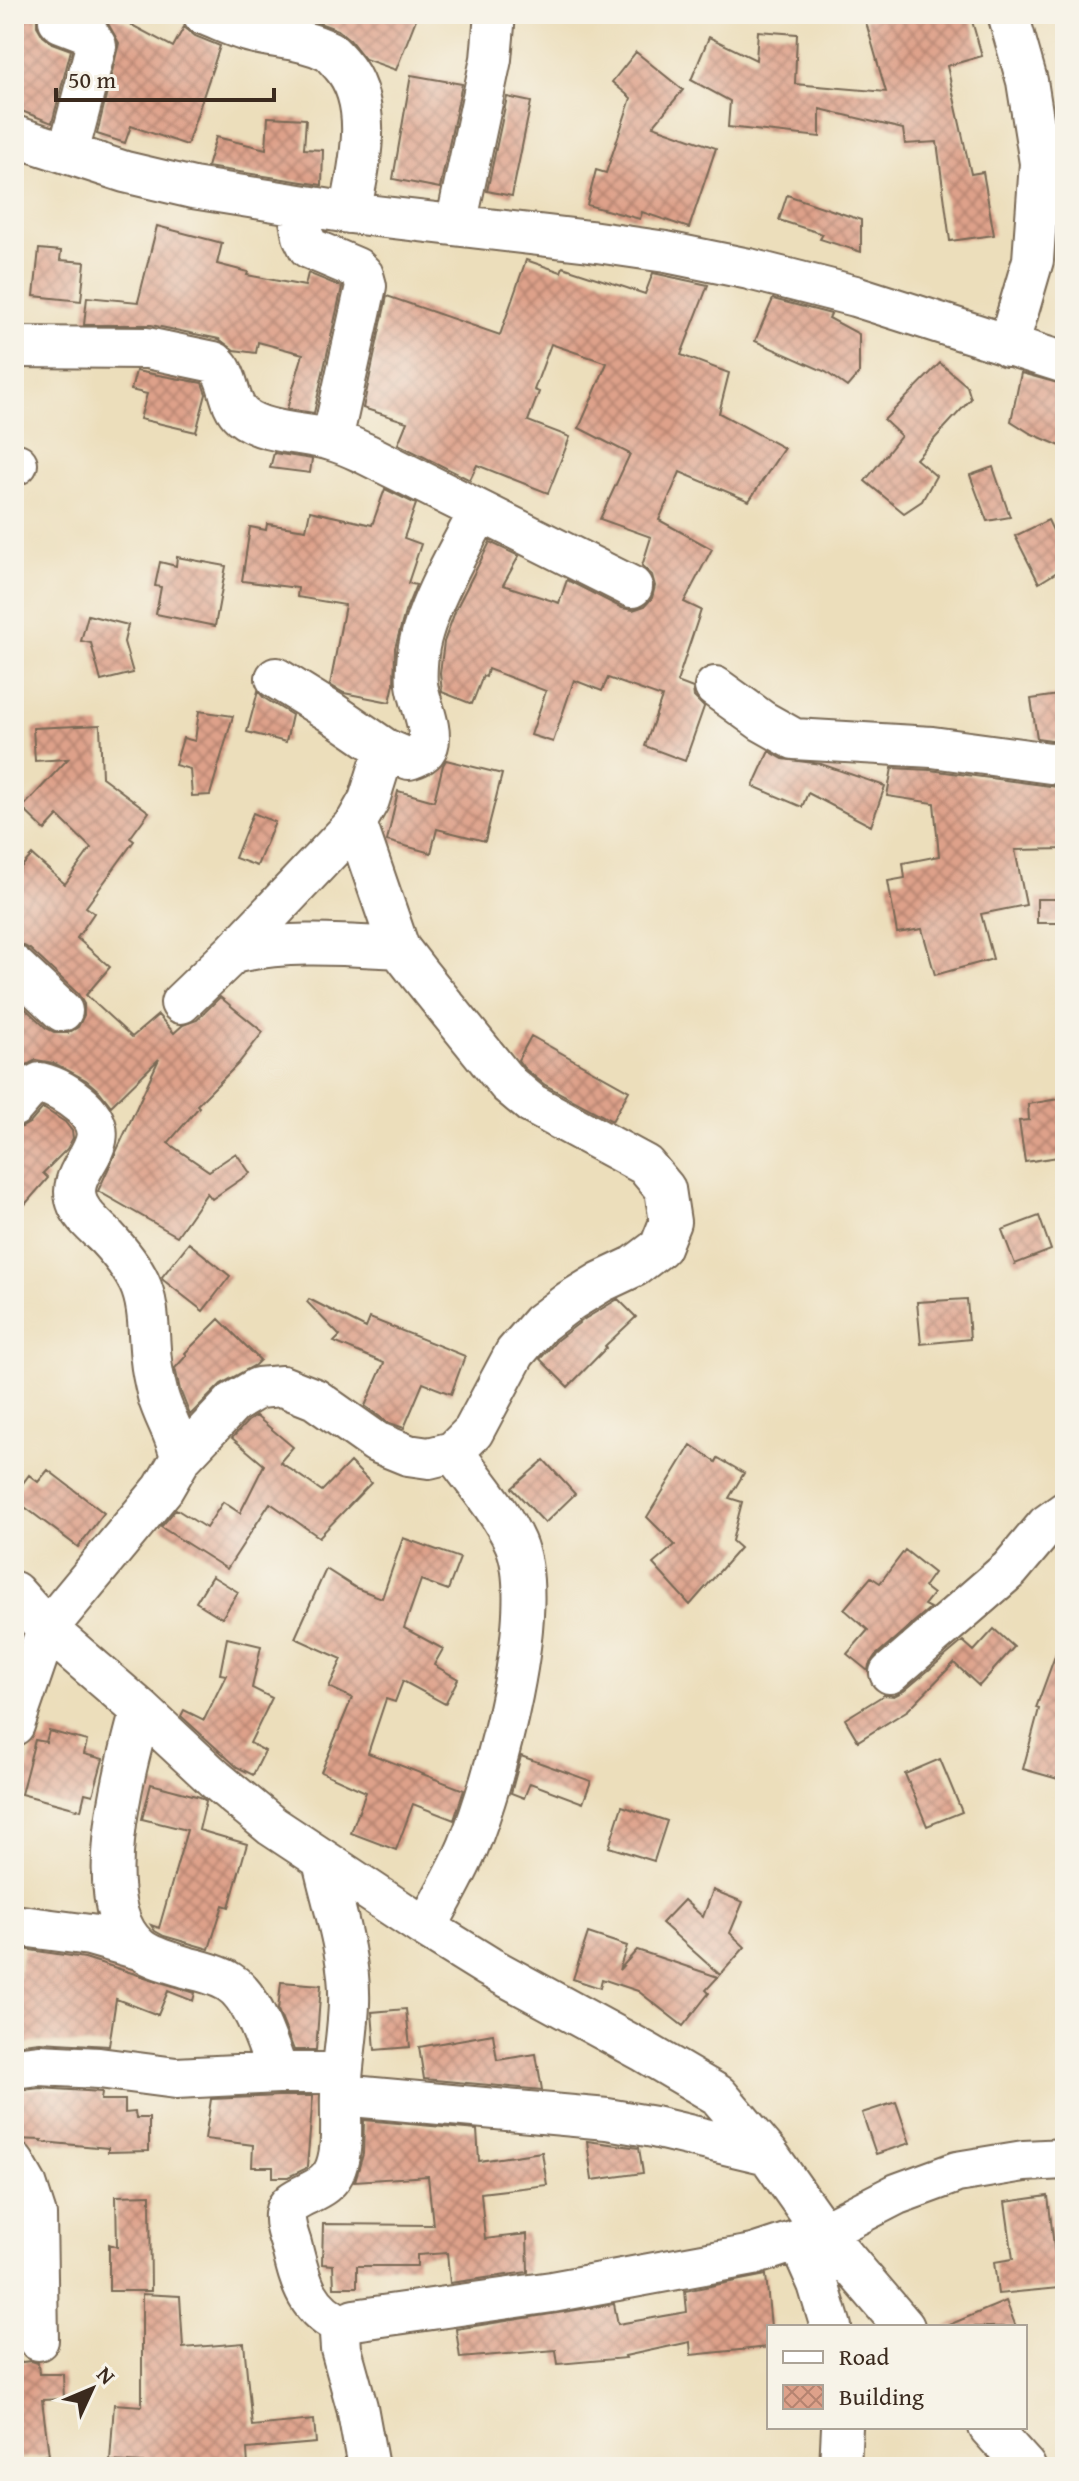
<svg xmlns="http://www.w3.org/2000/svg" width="1079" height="2481" viewBox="0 0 1079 2481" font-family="'Gentium Book Plus',serif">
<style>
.building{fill:url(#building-cross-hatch)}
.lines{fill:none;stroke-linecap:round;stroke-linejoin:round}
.minor-casing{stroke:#796955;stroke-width:44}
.minor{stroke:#fff;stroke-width:40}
</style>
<defs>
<pattern id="building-cross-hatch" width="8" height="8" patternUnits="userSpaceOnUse" patternTransform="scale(2)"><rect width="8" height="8" fill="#dea18a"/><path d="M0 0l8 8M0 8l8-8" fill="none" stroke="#b58370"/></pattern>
</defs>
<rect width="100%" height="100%" fill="#f7f3e8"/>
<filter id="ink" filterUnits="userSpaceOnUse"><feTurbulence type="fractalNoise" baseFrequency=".0125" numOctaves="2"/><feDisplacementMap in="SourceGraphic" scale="16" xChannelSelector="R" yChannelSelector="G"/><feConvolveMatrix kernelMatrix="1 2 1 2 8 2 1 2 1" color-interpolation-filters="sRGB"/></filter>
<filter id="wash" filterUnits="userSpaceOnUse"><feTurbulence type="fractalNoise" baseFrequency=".006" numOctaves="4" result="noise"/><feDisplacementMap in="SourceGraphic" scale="32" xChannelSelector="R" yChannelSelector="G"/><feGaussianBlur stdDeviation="1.8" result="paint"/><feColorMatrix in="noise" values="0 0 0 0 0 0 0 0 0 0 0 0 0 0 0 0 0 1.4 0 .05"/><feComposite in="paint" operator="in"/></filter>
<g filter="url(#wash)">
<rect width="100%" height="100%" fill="#ecdebb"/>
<g id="blocks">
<path class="building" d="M14 14H37V26L43 36 52 43 71 50 52 123 14 108Z
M100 14H111L173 47 184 27 195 36 220 46 187 145 131 126 125 143 97 134 119 43 106 20Z
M289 14H418L396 70 365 59 350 40 338 30 314 21 288 16Z
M883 14H970L982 56 947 66 971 174 983 172 994 235 950 241 937 142 905 144 903 129 820 109V137L728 127 730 101 691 80 709 37 756 60 758 31 797 34 795 84 886 92 865 19Z
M636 52 683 90 653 126 716 148 689 228 642 212 640 219 587 205 596 170 606 173 631 98 612 82Z
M411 75 462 84 440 188 393 179Z
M507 97 531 102 512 196 487 191Z
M268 117 306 119 304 149 323 150 322 185 207 167 216 137 266 149Z
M787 195 861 220V252L820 239 823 234 779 220Z
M157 226 222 243 217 264 248 272 247 275 305 286 308 273 342 287 314 413 287 409 303 354 258 342 256 353 234 350 219 339 151 325H84L87 297 138 302Z
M39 249 61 251 60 260 85 262 81 301 34 296Z
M526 260 561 272 563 267 645 294 653 273 708 285 681 355 729 373 719 413 784 448 749 501 680 472 659 520 712 549 684 602 701 610 677 682 693 688 694 697 704 707 685 761 645 746 662 697 608 678 602 691 574 680 553 742 531 735 546 691 488 669 486 677 483 676 472 704 442 692 440 673 444 642 456 609 490 542 519 556 503 585 559 603 567 580 622 608 633 610 645 606 652 598 655 586 652 575 642 566 651 537 600 519 630 454 579 428 607 363 551 344 534 390 539 392 528 421 570 437 548 493 477 465 470 480 398 444 407 422 363 408 387 296 500 335Z
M773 299 831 314 829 318 859 334V373L847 387 826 372 755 341Z
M940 363 967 386 971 399 916 459 936 476 922 501 904 513 865 481 901 436 884 420Z
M136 371 202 383 206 394 196 432 140 419 147 394 131 390Z
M1021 373 1065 385V448L1030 433 1011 421Z
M274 453 312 459 310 473 270 468Z
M993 467 1010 517 987 521 970 475Z
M385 489 416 504 404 538 421 544 408 583 416 585 405 612 395 648 394 684 390 702 344 693 330 685 345 605 297 597 298 588 242 581 250 527 266 530 267 524 306 530 310 511 372 525Z
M1048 520 1065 556V567L1039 583 1015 536Z
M177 557 226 566 215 626 156 614 161 587 155 586 160 562 176 566Z
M88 615 128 625 124 642 133 673 101 681 91 643 81 641Z
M258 691 264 698 292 715 286 742 247 732Z
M1065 694V742L1037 738 1031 699Z
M199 711 233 716 210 795 192 796 190 769 175 765 183 738 195 741Z
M100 725 102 777 149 812 130 838 134 841 86 907 94 913 77 938 110 967 86 995 132 1037 158 1015 174 1033 183 1025 197 1020 220 997 263 1032 238 1064 197 1105 199 1107 168 1143 209 1171 236 1153 250 1173 212 1199 207 1193 177 1236 98 1191 159 1059 111 1106 100 1092 86 1080 54 1063 36 1060 14 1072V998L46 1028 56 1033H68L78 1027 84 1015V1004L78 994 30 949 20 944H14V875L32 855 65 884 91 848 58 816 45 830 22 808 68 759 35 761 33 728Z
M769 751 783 759 821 764 885 786 871 826 808 793 802 807 753 786Z
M446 760 502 774 485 841 437 829 431 853 387 841 398 791 434 801 443 765Z
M892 768 930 770 1065 788V849L1015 850 1026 905 981 914 993 959 935 975 922 929 897 933 888 881 905 878 903 863 939 856 934 803 887 796Z
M253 813 275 822 257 866 235 858Z
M1037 899H1065V923H1037Z
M531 1036 629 1091 612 1121 545 1085 524 1068 518 1060Z
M1065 1098V1156L1025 1162 1019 1121 1029 1120 1028 1104Z
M43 1108 65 1122 72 1131 73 1138 67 1149 43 1173 48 1178 14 1217V1128L22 1127 31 1122Z
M1039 1216 1051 1250 1015 1264 1002 1230Z
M189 1243 230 1276 203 1311 163 1280 162 1277Z
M309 1299 366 1328 370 1318 465 1356 451 1394 423 1383 404 1428 387 1422 365 1406 384 1363 334 1342 340 1336 307 1302Z
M618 1299 636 1317 605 1346 606 1348 568 1387 540 1359 557 1340 583 1320Z
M967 1299 970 1339 921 1344 917 1302Z
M219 1319 260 1360 255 1365 221 1384 190 1415 180 1390 175 1368 187 1355 185 1353Z
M256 1416 293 1447 280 1462 322 1491 350 1462 371 1483 319 1537 270 1503 227 1569 161 1527 176 1509 206 1528 223 1502 240 1513 264 1465 232 1438 248 1421Z
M691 1445 716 1462 718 1458 744 1473 729 1498 742 1502 732 1541 740 1548 690 1605 653 1564 675 1545 647 1517Z
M544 1460 575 1494 545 1523 512 1488Z
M48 1470 104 1513 78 1547 14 1499V1495L29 1475 38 1482Z
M403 1538 460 1558 448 1590 421 1580 404 1628 443 1649 434 1665 458 1679 445 1704 403 1681 395 1702 386 1699 368 1753 464 1790 454 1820 413 1804 396 1850 351 1833 366 1792 321 1772 352 1698 329 1687 342 1659 295 1638 326 1569 356 1588 382 1598Z
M905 1550 934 1573 924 1587 933 1594 924 1605 930 1608 875 1656 869 1665 868 1671 847 1654 868 1630 844 1609 871 1577 880 1583Z
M212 1576 238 1592 222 1618 196 1602Z
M994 1629 1014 1647 979 1686 954 1663 908 1710 858 1741 845 1719 884 1695 894 1696 904 1691 963 1641 974 1651Z
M1062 1637 1065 1638V1781L1023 1769 1039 1709 1036 1708Z
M227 1638 261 1646 252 1688 272 1698 250 1743 265 1751 253 1775 237 1767 181 1716 184 1710 204 1720 226 1675 220 1674Z
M49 1731 87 1741 84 1754 103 1759 93 1795 85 1793 81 1810 21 1794 35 1740 46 1742Z
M521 1756 591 1781 583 1803 530 1783 524 1798 511 1793Z
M940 1759 962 1812 927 1826 905 1774Z
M151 1784 200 1797 206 1801 199 1830 247 1844 229 1907 223 1905 209 1949 164 1936 155 1931 151 1925 159 1928 187 1830 142 1819Z
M622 1806 667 1821 654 1861 609 1847Z
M713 1890 743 1902 730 1933 745 1947 720 1975 662 1923 684 1900 703 1917Z
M588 1933 627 1946 619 1970 637 1950 718 1977 706 1990 709 1993 683 2026 638 1991 602 1979 600 1988 573 1979Z
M23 1949 85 1958 195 1993 193 2001 168 1991 158 2015 116 1999 109 2046 40 2042 14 2045V2003Z
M281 1982 321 1985 316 2050H294L278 2010Z
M406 2009 410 2047 375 2050 372 2012Z
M493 2034 497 2060 536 2054 542 2090 424 2079 419 2047Z
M40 2088 102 2092 101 2100H125V2113L135 2112 136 2118H149V2151L108 2152V2148L42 2142V2140L14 2139V2091Z
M279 2096H313L307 2167 305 2169 288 2177H273V2167H252L253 2145 205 2139 211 2099Z
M896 2102 910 2143 876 2154 862 2113Z
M364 2120 477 2130 479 2161 542 2152 547 2185 481 2193 485 2239 527 2234 528 2272 450 2283 447 2253 417 2255V2266H357V2287H334L333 2265 322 2264 323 2224 433 2225 428 2176 355 2181 363 2154Z
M587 2141 639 2148 643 2173 592 2180Z
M150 2195 151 2291H109V2244L117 2247 116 2196Z
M1048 2196 1059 2288 998 2294 994 2262 1013 2259 1005 2202Z
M766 2275 771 2327H769V2347L691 2355 690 2342 625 2356 626 2358 558 2364 556 2350 460 2358 456 2329 614 2304 618 2324 687 2312 685 2291Z
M142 2294 180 2296 183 2348 244 2343 252 2426 314 2420 316 2443 247 2449 248 2467H200L110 2461 114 2404 142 2406Z
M1006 2301 1016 2327H944Z
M31 2361 38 2363 39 2374H63L64 2399 42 2400 49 2455 14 2459V2406L17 2405 14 2363Z"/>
</g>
</g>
<g filter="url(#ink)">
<use href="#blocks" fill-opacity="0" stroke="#796955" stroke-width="2"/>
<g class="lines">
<defs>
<path id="minor" d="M60 14 59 20 61 22 87 32 96 46 68 153
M203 14C217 19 230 26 244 30 272 39 301 37 328 51 333 54 337 60 341 64 376 103 359 167 350 213
M1008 14 1027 81 1040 163 1033 260 1008 346
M14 136 125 172 193 188 350 213 590 241 666 252 749 269 855 296 1065 363
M297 205 303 236 309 248 356 268 363 275 366 286 332 440
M456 225 491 59 495 14
M14 347 147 348 214 362C231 375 226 402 242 416 262 433 306 433 331 440 343 443 355 449 366 454L632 587
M14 464H17
M276 678 331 712 385 749 409 759C417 756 425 754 428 745 433 729 419 701 417 684 416 674 417 663 418 653 423 612 460 548 480 511
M715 687 762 721 794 739 932 747 1065 765
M233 953C288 940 343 945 399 948
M14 966 62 1011
M181 1003 233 953 356 823 369 800 385 749
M14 1106 27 1091 40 1083C57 1087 69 1095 82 1106 124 1146 61 1167 78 1205 84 1218 97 1228 106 1237 119 1251 131 1265 139 1282 150 1305 148 1334 151 1360 152 1372 155 1384 158 1396 164 1417 177 1436 181 1458L163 1489 47 1629 14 1725
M181 1458 233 1403 258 1388 282 1386 315 1399 376 1442 408 1455 429 1458 453 1452 473 1432 515 1353 541 1323 570 1301 601 1282 635 1266 660 1247 670 1222 665 1189 645 1165 532 1104 508 1084 420 975 399 948 356 823
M14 1592 47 1629 141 1710 215 1779 272 1826 426 1928 489 1967 645 2052 718 2095 768 2154 823 2232 904 2327
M890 1673 1010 1569 1047 1525 1065 1512
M141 1710C126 1766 87 1903 138 1947 150 1958 173 1963 189 1968 202 1971 218 1975 229 1982 254 1997 268 2047 278 2073
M323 1861C333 1905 351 1958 349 2004 348 2034 342 2064 341 2095 340 2118 344 2145 336 2167 327 2196 288 2192 285 2214 284 2224 288 2235 291 2244 300 2280 306 2311 344 2326
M14 1925 90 1935 139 1949
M426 1928C440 1902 456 1875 468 1847 495 1781 543 1608 515 1543 501 1511 473 1479 453 1452
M14 2068 39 2065 99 2068 176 2078 278 2073H342
M341 2095 607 2119 654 2127 768 2154
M14 2163 26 2184 36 2215 38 2340
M799 2241 818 2284 831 2327
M989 2427 1025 2467
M368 2467 357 2407 341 2349 340 2335 344 2326 354 2320 552 2292 753 2255 823 2232 897 2194 957 2172 1024 2161 1065 2159
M840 2467 842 2427"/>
</defs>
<use href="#minor" class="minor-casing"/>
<use href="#minor" class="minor"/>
</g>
</g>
<rect width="1079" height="2481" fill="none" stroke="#f7f3e8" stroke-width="48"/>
<rect x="767" y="2325" width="260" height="104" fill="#f7f3e8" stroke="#aca397" stroke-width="2"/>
<rect x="783" y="2351" width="40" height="12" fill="#ffffff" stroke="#aca397" stroke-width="2"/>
<text x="839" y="2365" font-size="24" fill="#3b2a1e">Road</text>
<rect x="783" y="2385" width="40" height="24" fill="url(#building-cross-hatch)" stroke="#aca397" stroke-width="2"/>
<text x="839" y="2405" font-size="24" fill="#3b2a1e">Building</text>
<g transform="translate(92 2389) rotate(46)" stroke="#f7f3e8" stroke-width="6" paint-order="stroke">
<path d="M0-6L14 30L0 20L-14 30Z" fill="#3b2a1e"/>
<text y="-12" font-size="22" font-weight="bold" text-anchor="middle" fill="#3b2a1e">N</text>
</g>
<path d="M56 88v12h218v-12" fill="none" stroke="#3b2a1e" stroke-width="4"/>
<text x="68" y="88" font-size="24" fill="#3b2a1e" stroke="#f7f3e8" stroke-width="6" paint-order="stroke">50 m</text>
</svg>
